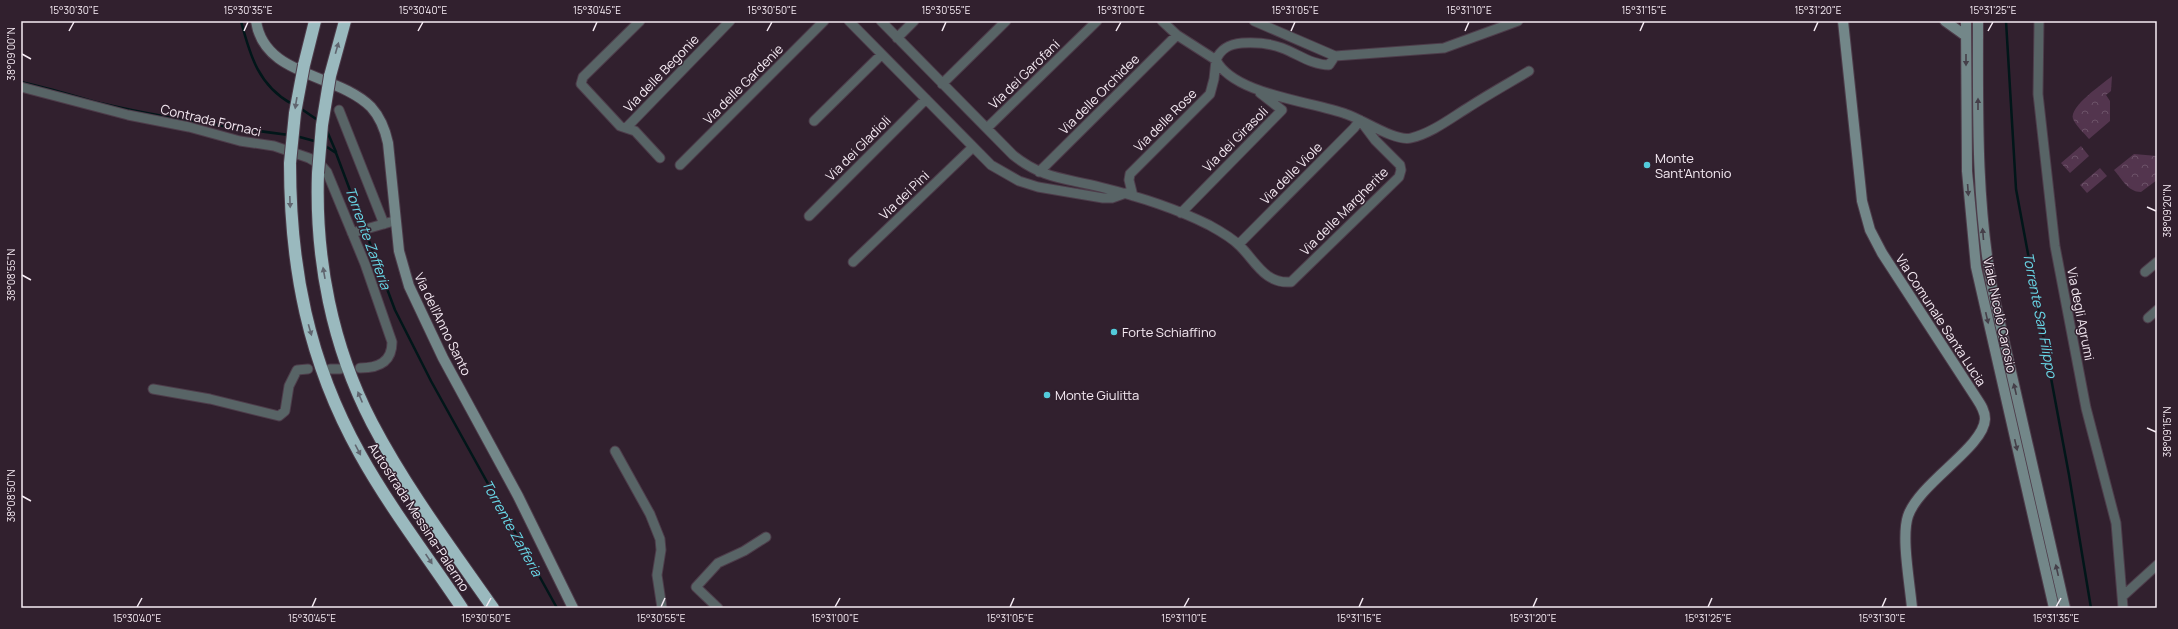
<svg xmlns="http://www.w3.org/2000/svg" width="2178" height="629" viewBox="0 0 2178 629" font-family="Manrope,sans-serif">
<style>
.park{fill:url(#park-crowns)}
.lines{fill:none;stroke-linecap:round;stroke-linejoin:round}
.stream{stroke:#011619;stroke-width:2.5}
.street-casing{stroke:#4d3c4a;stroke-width:11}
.secondary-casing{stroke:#4d3c4a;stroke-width:12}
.highway-casing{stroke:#4d3c4a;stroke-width:14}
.street{stroke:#586466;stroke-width:9}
.secondary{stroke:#738789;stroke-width:10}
.highway{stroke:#9ab9be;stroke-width:12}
.highway-bridge-casing{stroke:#4d3c4a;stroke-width:14;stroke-linecap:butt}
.highway-bridge{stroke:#9ab9be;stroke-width:12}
.oneway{fill:#60656f}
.oneway2{fill:#453f49}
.ticks{fill:none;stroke:#f6ebf4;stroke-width:1.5}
.poi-dot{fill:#53cbdb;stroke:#31202e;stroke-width:1.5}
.labels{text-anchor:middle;stroke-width:3;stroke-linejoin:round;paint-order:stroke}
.street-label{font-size:13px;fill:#f6ebf4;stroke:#31202e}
.poi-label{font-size:13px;fill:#f6ebf4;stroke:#31202e;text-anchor:start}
.water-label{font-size:14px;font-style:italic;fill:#68d8e8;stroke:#31202e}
.neatline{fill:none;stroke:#f6ebf4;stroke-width:1.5}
.ticks-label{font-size:10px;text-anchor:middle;fill:#f6ebf4}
</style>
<defs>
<pattern id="park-crowns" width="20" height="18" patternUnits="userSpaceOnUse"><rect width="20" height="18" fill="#53354e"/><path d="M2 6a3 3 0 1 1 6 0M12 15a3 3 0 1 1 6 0" fill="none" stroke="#6c5268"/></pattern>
</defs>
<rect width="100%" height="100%" fill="#31202e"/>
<path class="park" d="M2112 76 2111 91 2106 95 2110 101V121L2089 139C2084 133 2076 126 2073 119 2069 106 2103 84 2112 76Z
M2081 146 2089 156 2070 173 2061 163Z
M2134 154 2157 156V180L2141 192C2128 192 2122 179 2114 170Z
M2100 168 2107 176 2087 193 2080 185Z"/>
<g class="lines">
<path class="stream" d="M241 21C250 56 259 86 292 104
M2006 21 2016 189 2069 475 2091 608
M21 82C48 88 74 96 100 103 162 118 226 127 289 135
M300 108 319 121
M327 131 336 152
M296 136 318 142
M324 145 336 153 395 310 431 381 557 608"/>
<defs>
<path id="street" d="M640 21 583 77 581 84 620 126 635 131 660 158
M849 21 991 165 1019 181 1038 187 1103 198H1112L1126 193
M881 21 1013 155C1043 179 1065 178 1100 187 1137 196 1175 208 1209 225 1220 231 1231 237 1240 246 1256 262 1265 284 1291 282L1399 177 1401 170 1400 165 1375 140 1360 120 1354 128 1239 244
M1254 21 1335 56 1444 48 1518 21
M2039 21 2038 94 2055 246 2086 408 2116 523 2123 608
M897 38 914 21
M1335 56 1329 65C1312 65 1298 54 1282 48 1269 43 1257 42 1242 43 1230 44 1221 48 1216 60 1234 95 1311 101 1346 114 1362 119 1395 142 1411 138 1432 133 1451 118 1469 107 1489 94 1509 83 1529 71
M942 84 1006 21
M21 87 128 115 189 127 240 141 274 146 309 158 321 165 327 172 365 264 392 342C392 363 377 368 360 368
M339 110 384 224
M814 121 881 55
M627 127 730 21
M987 128 1097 21
M680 165 824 21
M1039 172 1177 35
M1133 196 1129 180 1130 174 1210 94 1214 79 1216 60 1177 35 1162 21
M1181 213 1282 110 1260 93
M809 216 926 99
M352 233 394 221
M853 262 973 147
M2145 272 2157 262
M2148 318 2157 310
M330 369H340
M153 389 210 399 279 416 285 411 289 386 297 370 308 369
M615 451 650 514 660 539 661 550 657 575 662 608
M2123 596 2157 565
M718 608 696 587 718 563 744 551 766 537"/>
<path id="secondary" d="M256 21C264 77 337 73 371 107 380 117 385 129 388 143L399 251 409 286 443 358 518 496 573 608
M1843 21 1862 201 1870 230 1882 253 1977 399C1981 405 1985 411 1985 419 1984 447 1919 483 1908 516 1901 537 1910 584 1912 608
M1945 21 1966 36
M1966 21 1967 171 1976 267 2054 608
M1978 21C1978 110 1976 199 1992 288L2065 608"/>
<path id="highway" d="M304 65 315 21
M330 76 345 21
M290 163C290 267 308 361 360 454 390 508 428 557 462 608
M318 173C315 259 332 346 372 423 406 488 451 548 493 608"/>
</defs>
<use href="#street" class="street-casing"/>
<use href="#secondary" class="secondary-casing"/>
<use href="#highway" class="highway-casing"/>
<use href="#street" class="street"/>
<use href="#secondary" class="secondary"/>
<use href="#highway" class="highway"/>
<defs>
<path id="highway-bridge" d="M290 163 295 113 304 65
M318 173 322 125 330 76"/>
</defs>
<use href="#highway-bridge" class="highway-bridge-casing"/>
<use href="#highway-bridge" class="highway-bridge"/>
</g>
<defs><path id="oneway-solid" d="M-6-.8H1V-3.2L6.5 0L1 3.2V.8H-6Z"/></defs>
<g class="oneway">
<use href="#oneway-solid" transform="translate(337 48) rotate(-74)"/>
<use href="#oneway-solid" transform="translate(296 103) rotate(99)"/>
<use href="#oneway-solid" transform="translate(290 202) rotate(88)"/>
<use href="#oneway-solid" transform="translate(324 273) rotate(-100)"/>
<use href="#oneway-solid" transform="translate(310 330) rotate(74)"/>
<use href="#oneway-solid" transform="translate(360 397) rotate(-113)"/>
<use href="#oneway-solid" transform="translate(358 450) rotate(62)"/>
<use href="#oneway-solid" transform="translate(429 559) rotate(56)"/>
</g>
<g class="oneway2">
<use href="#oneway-solid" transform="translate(1966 60) rotate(90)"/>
<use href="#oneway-solid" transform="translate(1978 104) rotate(-90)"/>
<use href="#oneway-solid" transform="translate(1968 190) rotate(86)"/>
<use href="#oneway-solid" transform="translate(1983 234) rotate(-95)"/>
<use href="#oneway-solid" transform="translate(1987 318) rotate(77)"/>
<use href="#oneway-solid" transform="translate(2015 389) rotate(-103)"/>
<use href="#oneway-solid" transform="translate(2016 445) rotate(77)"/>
<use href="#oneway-solid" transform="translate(2057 570) rotate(-103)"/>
</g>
<path class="ticks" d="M69 31 74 22M244 31 248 22M418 31 423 22M593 31 597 22M767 31 772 22M942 31 946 22M1116 31 1121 22M1291 31 1295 22M1465 31 1469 22M1640 31 1644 22M1814 31 1818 22M1988 31 1993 22M22 54 31 59M2147 207 2156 211M22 275 31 280M2147 428 2156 432M22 496 31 501M137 607 142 598M312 607 316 598M486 607 491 598M661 607 665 598M835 607 840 598M1010 607 1014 598M1184 607 1189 598M1359 607 1363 598M1533 607 1537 598M1708 607 1712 598M1882 607 1886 598M2056 607 2061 598"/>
<g class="poi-dot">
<circle cx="1647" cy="165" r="4"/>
<circle cx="1114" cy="332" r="4"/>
<circle cx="1047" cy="395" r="4"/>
</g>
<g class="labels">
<g class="street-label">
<text transform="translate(661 73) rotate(-46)" y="5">Via delle Begonie</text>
<text transform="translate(1024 74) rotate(-44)" y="5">Via dei Garofani</text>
<text transform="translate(743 84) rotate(-45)" y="5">Via delle Gardenie</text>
<text transform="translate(1099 94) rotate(-45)" y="5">Via delle Orchidee</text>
<text transform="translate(211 120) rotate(13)" y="5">Contrada Fornaci</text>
<text transform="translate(1165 120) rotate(-45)" y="5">Via delle Rose</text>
<text transform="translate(1235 139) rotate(-45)" y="5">Via dei Girasoli</text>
<text transform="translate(858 148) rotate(-45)" y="5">Via dei Gladioli</text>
<text transform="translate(1291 173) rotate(-45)" y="5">Via delle Viole</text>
<text transform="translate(904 195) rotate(-44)" y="5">Via dei Pini</text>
<text transform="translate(1344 211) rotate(-45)" y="5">Via delle Margherite</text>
<text transform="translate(2081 314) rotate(79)" y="5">Via degli Agrumi</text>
<text transform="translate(2000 315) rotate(78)" y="5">Viale Nicolò Carosio</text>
<text transform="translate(1941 320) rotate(57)" y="5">Via Comunale Santa Lucia</text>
<text transform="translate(443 324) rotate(64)" y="5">Via dell'Anno Santo</text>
<text transform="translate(419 517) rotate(57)" y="5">Autostrada Messina-Palermo</text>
</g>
<g class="poi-label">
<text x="1655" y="163">Monte<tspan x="1655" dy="15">Sant'Antonio</tspan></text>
<text x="1122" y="337">Forte Schiaffino</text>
<text x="1055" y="400">Monte Giulitta</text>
</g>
<g class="water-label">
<text transform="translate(368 238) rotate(70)" y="5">Torrente Zafferia</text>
<text transform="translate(2040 315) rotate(79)" y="5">Torrente San Filippo</text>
<text transform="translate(512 528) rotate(61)" y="5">Torrente Zafferia</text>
</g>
</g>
<rect width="2178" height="629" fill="none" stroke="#31202e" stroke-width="44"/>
<rect x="22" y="22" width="2134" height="585" class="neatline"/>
<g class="ticks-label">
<text x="74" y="14">15°30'30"E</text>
<text x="248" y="14">15°30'35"E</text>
<text x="423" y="14">15°30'40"E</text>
<text x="597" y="14">15°30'45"E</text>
<text x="772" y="14">15°30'50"E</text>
<text x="946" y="14">15°30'55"E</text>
<text x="1121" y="14">15°31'00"E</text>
<text x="1295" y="14">15°31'05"E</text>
<text x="1469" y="14">15°31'10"E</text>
<text x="1644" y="14">15°31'15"E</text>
<text x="1818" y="14">15°31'20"E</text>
<text x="1993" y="14">15°31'25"E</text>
<text transform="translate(11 54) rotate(-90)" y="4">38°09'00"N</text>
<text transform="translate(2167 211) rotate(-90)" y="4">38°09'20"N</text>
<text transform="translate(11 275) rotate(-90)" y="4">38°08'55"N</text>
<text transform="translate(2167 432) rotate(-90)" y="4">38°09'15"N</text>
<text transform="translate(11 496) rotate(-90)" y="4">38°08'50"N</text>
<text x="137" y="622">15°30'40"E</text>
<text x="312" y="622">15°30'45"E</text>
<text x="486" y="622">15°30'50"E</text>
<text x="661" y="622">15°30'55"E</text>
<text x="835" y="622">15°31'00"E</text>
<text x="1010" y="622">15°31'05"E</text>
<text x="1184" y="622">15°31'10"E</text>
<text x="1359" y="622">15°31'15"E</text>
<text x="1533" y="622">15°31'20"E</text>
<text x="1708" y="622">15°31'25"E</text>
<text x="1882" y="622">15°31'30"E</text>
<text x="2056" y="622">15°31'35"E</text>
</g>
</svg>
